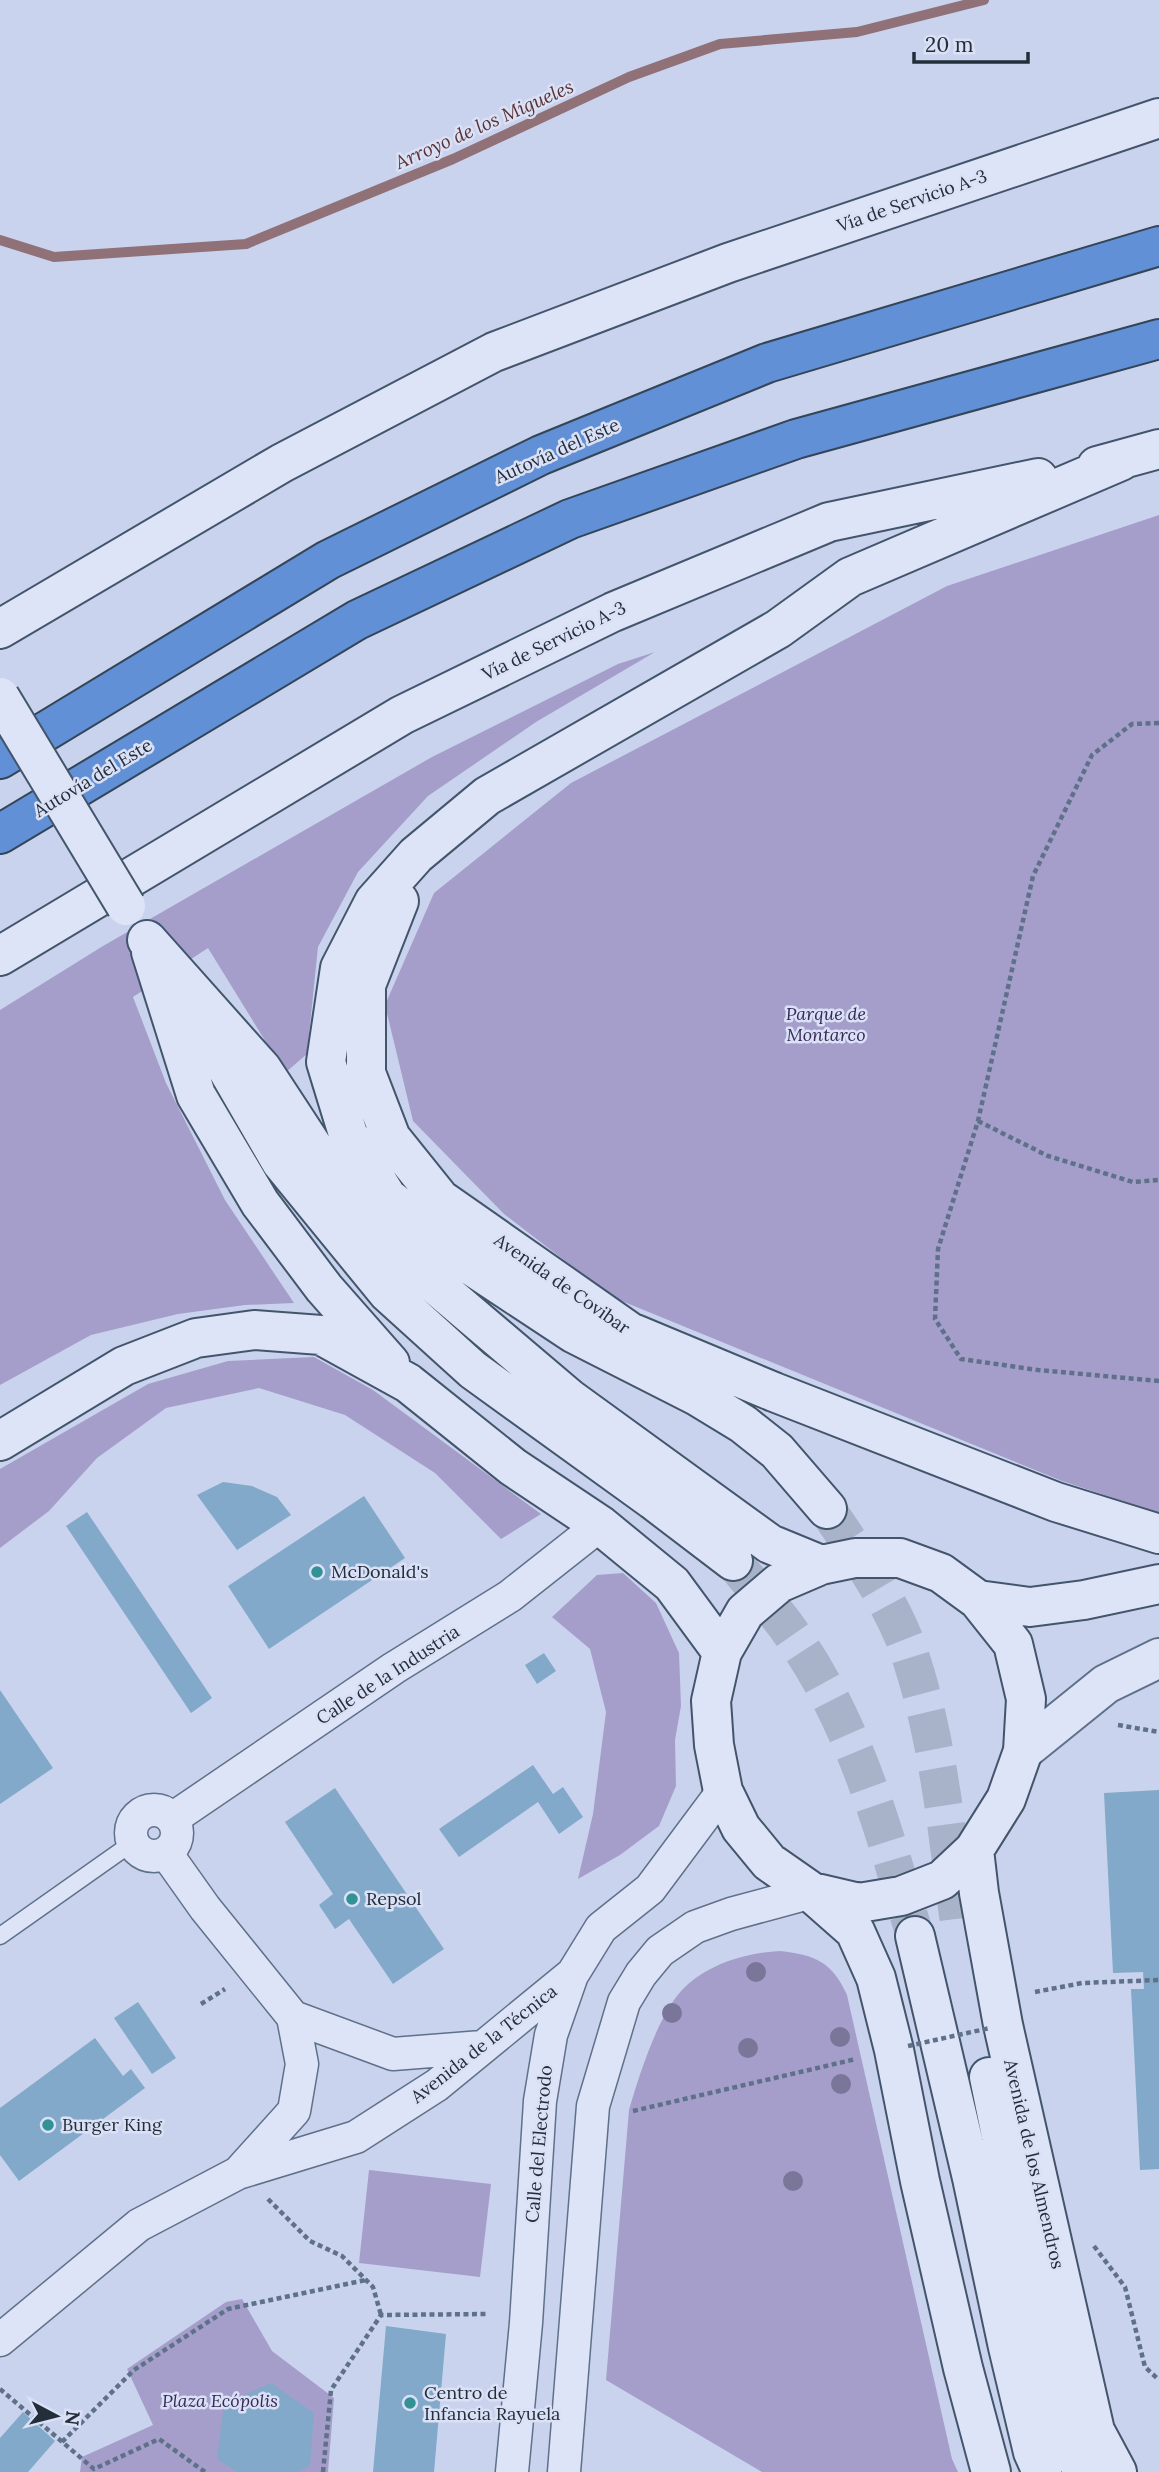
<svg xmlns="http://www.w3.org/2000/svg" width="1159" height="2472" viewBox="0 0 1159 2472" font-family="Lora,serif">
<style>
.green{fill:#a59ecb}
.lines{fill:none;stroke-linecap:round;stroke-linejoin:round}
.stream{stroke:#907178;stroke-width:10}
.building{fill:#82a9c9}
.secondary-tunnel{stroke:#a8b2c9;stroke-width:38;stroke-dasharray:38 19;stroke-linecap:butt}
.service-casing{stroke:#5f7189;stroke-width:19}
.minor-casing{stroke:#5f7189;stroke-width:35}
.tertiary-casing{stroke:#5f7189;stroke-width:42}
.secondary-casing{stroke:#42556b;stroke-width:42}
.motorway-casing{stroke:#334557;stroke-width:42}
.path{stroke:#5f7189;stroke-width:4.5;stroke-dasharray:5 3.5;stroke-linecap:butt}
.service{stroke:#dde4f8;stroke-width:16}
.minor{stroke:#dde4f8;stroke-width:32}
.tertiary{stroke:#dde4f8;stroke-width:38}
.secondary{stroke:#dde4f8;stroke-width:38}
.motorway{stroke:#6190d6;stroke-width:38}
.secondary-bridge-casing{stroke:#42556b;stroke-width:42;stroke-linecap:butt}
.path-bridge{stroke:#5f7189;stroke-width:4.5;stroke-dasharray:5 3.5;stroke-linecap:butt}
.secondary-bridge{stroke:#dde4f8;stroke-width:38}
.tree{fill:#79769a}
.poi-dot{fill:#329295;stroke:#dae0f5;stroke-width:2.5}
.labels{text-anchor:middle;stroke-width:5;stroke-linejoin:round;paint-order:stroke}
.street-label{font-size:18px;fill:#222e3a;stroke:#dae0f5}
.park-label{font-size:18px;font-style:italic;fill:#362956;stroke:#dae0f5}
.poi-label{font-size:18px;fill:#222e3a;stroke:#dae0f5;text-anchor:start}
.water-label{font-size:19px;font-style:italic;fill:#593233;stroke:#dae0f5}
</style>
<rect width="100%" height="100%" fill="#cad3ed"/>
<path class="green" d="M1159 515V1513L1062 1481 612 1297 504 1214 413 1121 385 1005 434 893 571 783 947 586Z
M655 652 536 722 428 796 358 872 318 947 307 1054 285 1073 208 948 133 997 166 1083 225 1200 294 1303 245 1305 178 1314 91 1335 0 1385V1010L103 946 432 757 618 664Z
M314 1357 373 1390 541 1514 501 1539 435 1473 345 1415 259 1388 166 1408 97 1458 49 1511 0 1548V1469L148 1384 228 1361Z
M623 1573 656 1603 679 1653 681 1706 675 1740 676 1786 659 1826 620 1855 578 1879 593 1814 606 1712 590 1649 552 1617 597 1575Z
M780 1951C816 1955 832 1962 847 1995L952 2459 958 2472H762L606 2380 629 2110C639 2076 659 2011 685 1987 711 1963 746 1953 780 1951Z
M369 2170 491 2184 480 2277 359 2263Z
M242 2299 272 2351 334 2398 328 2472H80L82 2457 153 2425 127 2369 226 2302Z"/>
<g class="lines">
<path class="stream" d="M0 240 54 257 246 244 453 159 629 77 720 44 857 32 984 0"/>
</g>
<path class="building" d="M223 1482 252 1486 277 1497 291 1515 237 1550 197 1495Z
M364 1496 405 1558 269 1649 228 1586Z
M87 1512 212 1698 191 1713 66 1526Z
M544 1653 556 1671 537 1684 525 1665Z
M0 1690 53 1768 0 1804Z
M533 1765 553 1794 563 1787 583 1817 559 1834 538 1802 459 1857 439 1829Z
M335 1788 444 1949 393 1984 349 1919 335 1929 319 1905 333 1894 285 1822Z
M1159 1790V2169L1140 2170 1131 1989H1144L1143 1972 1113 1973 1104 1793Z
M138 2002 176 2058 152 2074 114 2018Z
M95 2038 123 2076 131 2069 145 2088 19 2181 0 2155V2108Z
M386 2326 446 2334 434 2472H373Z
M271 2383 314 2413 310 2466 297 2472H237L217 2459 224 2404Z
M23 2412 55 2441 28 2472H0V2438Z"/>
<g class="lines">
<path class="secondary-tunnel" d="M827 1509C858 1556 894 1604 911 1658 939 1744 947 1834 959 1923
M733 1561C755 1589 780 1615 799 1645 858 1733 885 1836 915 1936"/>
<defs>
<path id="service" d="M0 1936 132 1843"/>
<path id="minor" d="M131 1833a23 23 0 1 1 46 0a23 23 0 1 1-46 0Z
M172 1819 394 1668 510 1596 600 1525
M166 1853 205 1908 293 2017 302 2064 294 2111 239 2172
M293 2017 393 2054 482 2047
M0 2340 139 2225 238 2173 356 2137 437 2085 571 1975
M512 2472 526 2323 540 2101 551 2035 572 1975 601 1928 650 1889 723 1791
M564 2472 593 2106 624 2002 641 1974 660 1951 695 1927 731 1914 812 1892"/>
<path id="tertiary" d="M1023 1751 1106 1684 1159 1658"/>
<path id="secondary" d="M1097 466 1159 449
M0 629 282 463 494 352 728 263 1159 118
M399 901 366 985V1073L391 1138 440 1199 630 1332 774 1392 1056 1502 1159 1534
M147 940 262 1069 332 1176 411 1264 570 1399 770 1544 821 1565
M151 952 196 1095 260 1203 324 1288 390 1363
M0 956 402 715 613 612 829 522 1038 478
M204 1029 281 1162 388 1293 473 1370 653 1500 733 1561
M0 1441 124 1366 196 1338 254 1330 321 1335 408 1383 513 1467 600 1525 672 1584 722 1652
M827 1509 777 1451 743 1424 697 1396 573 1333 467 1263 387 1197 348 1134 326 1062 340 968 374 902 416 855 487 796 778 629 850 577 1121 461
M855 1558H900L941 1573 978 1600 1013 1644 1026 1699 1023 1751 1006 1799 974 1850 942 1880 901 1896 859 1903 812 1892 769 1862 741 1828 723 1791 714 1745 711 1701 722 1652 745 1612 779 1583 821 1565Z
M978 1600 1030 1607 1084 1600 1159 1584
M974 1850 979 1893 1003 2025 1095 2431 1117 2472
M813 1894 855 1931 876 1978 894 2050 920 2181 963 2368 991 2472
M915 1936 972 2178 1008 2347 1033 2452 1042 2472
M989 2077 1055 2399 1072 2452 1084 2472"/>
<path id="motorway" d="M0 759 328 560 541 455 767 363 1159 246
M0 834 357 620 570 519 796 439 1159 339"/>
</defs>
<use href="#service" class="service-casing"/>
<use href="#minor" class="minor-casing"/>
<use href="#tertiary" class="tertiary-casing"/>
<use href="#secondary" class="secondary-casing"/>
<use href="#motorway" class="motorway-casing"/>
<path class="path" d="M1159 723 1132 724 1092 755 1033 876 978 1121 938 1249 935 1319 961 1359 1038 1370 1159 1381
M978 1121 1048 1156 1133 1182 1159 1180
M1118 1725 1159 1732
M1035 1992 1082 1983 1159 1980
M201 2004 225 1989
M633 2111 856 2059
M268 2199 310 2241 342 2256 373 2287 381 2315
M1094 2246 1125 2287 1145 2367 1159 2380
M0 2389 94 2469 159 2439 205 2472
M62 2442 134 2370 228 2309 366 2280
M323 2472 331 2390 381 2315 487 2314"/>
<use href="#service" class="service"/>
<use href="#minor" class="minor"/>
<use href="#tertiary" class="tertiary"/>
<use href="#secondary" class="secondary"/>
<use href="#motorway" class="motorway"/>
<defs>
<path id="secondary-bridge" d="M0 697 126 906"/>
</defs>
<use href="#secondary-bridge" class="secondary-bridge-casing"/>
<path class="path-bridge" d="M908 2046 990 2028"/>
<use href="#secondary-bridge" class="secondary-bridge"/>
</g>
<g class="tree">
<circle cx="756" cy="1972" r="10"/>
<circle cx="672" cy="2013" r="10"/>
<circle cx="840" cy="2037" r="10"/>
<circle cx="748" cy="2048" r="10"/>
<circle cx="841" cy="2084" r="10"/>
<circle cx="793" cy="2181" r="10"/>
</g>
<g class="poi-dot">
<circle cx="317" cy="1572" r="7"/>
<circle cx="352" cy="1899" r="7"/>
<circle cx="48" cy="2125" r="7"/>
<circle cx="410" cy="2403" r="7"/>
</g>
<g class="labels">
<g class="street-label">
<text transform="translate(912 201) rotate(-19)" y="6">Vía de Servicio A-3</text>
<text transform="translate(557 451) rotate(-24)" y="6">Autovía del Este</text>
<text transform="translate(554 641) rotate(-26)" y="6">Vía de Servicio A-3</text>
<text transform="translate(93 778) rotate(-31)" y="6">Autovía del Este</text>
<text transform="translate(562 1284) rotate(35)" y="6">Avenida de Covibar</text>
<text transform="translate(388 1675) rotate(-33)" y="6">Calle de la Industria</text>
<text transform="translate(484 2044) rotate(-38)" y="6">Avenida de la Técnica</text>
<text transform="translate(539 2144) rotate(-85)" y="6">Calle del Electrodo</text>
<text transform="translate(1034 2164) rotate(77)" y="6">Avenida de los Almendros</text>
</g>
<g class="park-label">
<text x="826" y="1020">Parque de<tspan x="826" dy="21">Montarco</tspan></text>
<text x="220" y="2407">Plaza Ecópolis</text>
</g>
<g class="poi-label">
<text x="331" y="1578">McDonald's</text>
<text x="366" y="1905">Repsol</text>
<text x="62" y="2131">Burger King</text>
<text x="424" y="2399">Centro de<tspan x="424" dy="21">Infancia Rayuela</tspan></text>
</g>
<g class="water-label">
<text transform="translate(484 124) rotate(-24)" y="7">Arroyo de los Migueles</text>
</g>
</g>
<g transform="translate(56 2416) rotate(97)" stroke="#dae0f5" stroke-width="5" paint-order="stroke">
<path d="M0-5L12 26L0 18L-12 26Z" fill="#222e3a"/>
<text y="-10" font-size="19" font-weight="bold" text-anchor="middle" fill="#222e3a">N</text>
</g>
<path d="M914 52v10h114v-10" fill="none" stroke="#222e3a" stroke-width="3.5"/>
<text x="925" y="52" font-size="21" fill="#222e3a" stroke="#dae0f5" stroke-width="5" paint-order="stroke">20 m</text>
</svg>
